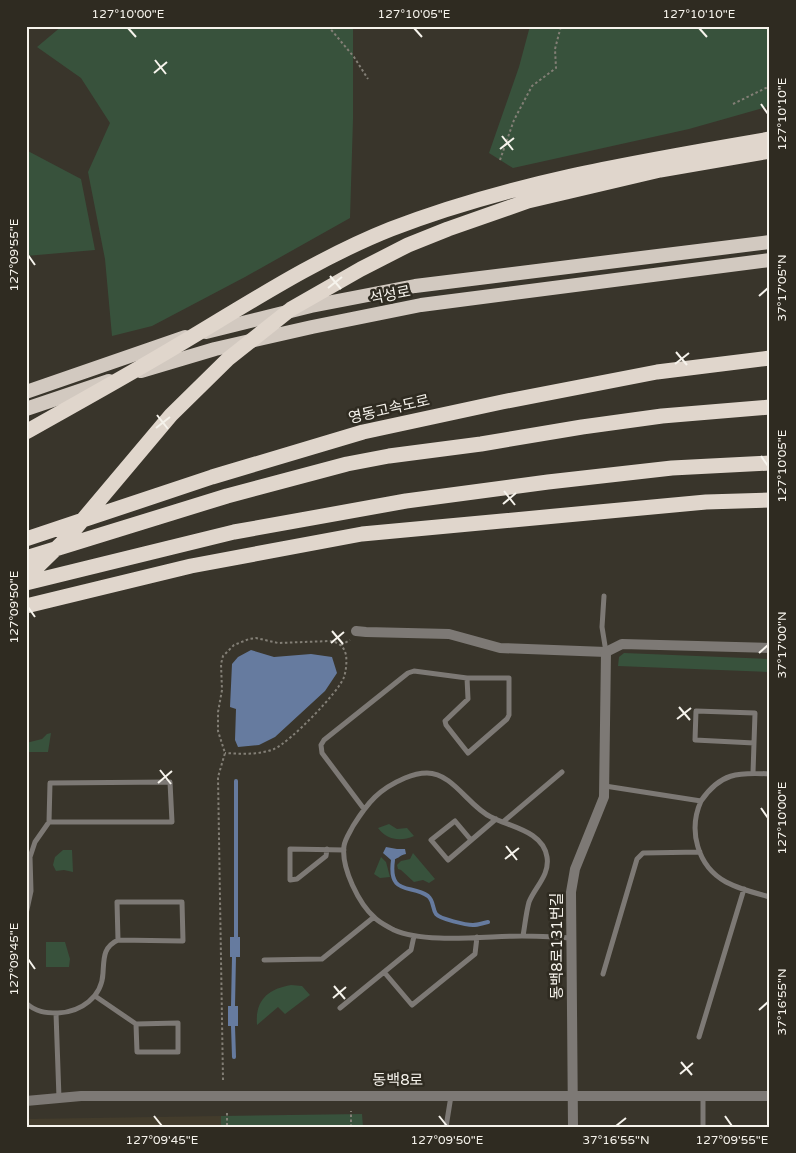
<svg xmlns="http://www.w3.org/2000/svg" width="796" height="1153" viewBox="0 0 796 1153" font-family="'Varela Round','Noto Sans KR',sans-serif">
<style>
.built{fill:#433c2c}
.green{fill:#38523c}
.water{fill:#667b9f}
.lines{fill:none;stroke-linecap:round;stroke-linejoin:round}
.stream{stroke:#667b9f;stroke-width:4}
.path{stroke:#837f76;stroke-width:2;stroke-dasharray:2.5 2.5;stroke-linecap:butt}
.service{stroke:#7d7975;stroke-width:5}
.minor{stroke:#7d7975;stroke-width:10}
.tertiary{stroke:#7d7975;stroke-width:10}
.trunk{stroke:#d2c9c0;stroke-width:14}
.motorway{stroke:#e0d6cc;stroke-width:15}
.ticks{fill:none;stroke:#f6f3ec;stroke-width:2}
.labels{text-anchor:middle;stroke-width:5;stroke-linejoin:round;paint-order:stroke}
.street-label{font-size:15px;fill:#f6f3ec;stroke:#2f2b21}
.neatline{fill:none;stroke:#f6f3ec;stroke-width:2}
.ticks-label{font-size:12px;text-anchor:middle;fill:#f6f3ec}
</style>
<rect width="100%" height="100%" fill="#39352b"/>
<path class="built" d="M221 1116V1127H26V1119Z"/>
<path class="green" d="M62 26H353V119L350 218 245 277 152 326 112 336 105 259 88 172 110 123 81 78 37 47Z
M530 26H770V106L689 129 513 168 489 153 519 67Z
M26 150 81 179 95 250 26 256Z
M624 653 770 659V672L618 666 619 657Z
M51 733 48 752H26V743L42 739 47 734Z
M389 824 397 829 407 828 414 836C400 842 387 840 378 828Z
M63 850H72L73 872 64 870 56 871 53 865 55 857Z
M413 853 435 879 429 883 423 880 414 882 401 870 398 869 397 865 401 861 410 859Z
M381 857 386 862 390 877 380 878 374 874Z
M46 942H65L70 959 69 967H46Z
M291 985 302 986 310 995 285 1014 278 1007 257 1025C255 1000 268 989 291 985Z
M362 1114 363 1127H221V1116Z"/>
<path class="water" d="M251 650 274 657 311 654 332 657 337 673 325 691 275 737 259 745 238 747 235 740 236 709 230 707 232 664 238 657Z
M386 847 397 849H405L406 854C400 855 397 860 391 860L383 853Z
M230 937H240V957H230Z
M228 1006H238V1026H228Z"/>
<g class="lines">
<path class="stream" d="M236 781V937
M393 860C388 896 411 884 428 896 434 901 432 908 436 914 440 919 466 925 473 925 478 925 483 923 488 922
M233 1006 234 957
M233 1026 234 1057"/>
<path class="path" d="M328 26 354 57 368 79
M733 104 770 86
M500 160 514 120 532 86 556 68 555 49 561 26
M341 645 350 640
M223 1080 218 777 225 753 218 731V712L222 690 221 664 223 656 234 645 249 639 256 638 278 643 330 641C338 642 344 646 346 655 347 662 346 671 344 677 339 692 289 743 274 749 259 755 241 754 225 753
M227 1113V1127
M351 1127V1111"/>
<path class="service" d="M604 596 602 627 606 652
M753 773 755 713 696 711 695 740 754 743
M605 786 701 801C720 773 738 772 770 774
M701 801C688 830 697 866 726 882 739 889 755 893 770 897
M364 809 322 753 321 745 324 740 408 673 414 671 467 678H509V715L507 719 468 753 446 725 445 721 468 699 467 678
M503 822 562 772
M471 840 455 821 431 840 448 860 496 819
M327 849 326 856 297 879 290 880V849L344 850
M26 914 31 891 30 857 35 842 49 822 50 783 170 782 172 822H49
M523 936C525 925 526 913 529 902 535 887 550 875 547 857 543 831 510 827 491 817 469 807 453 773 427 773 419 773 412 775 405 778 379 789 368 802 353 826 350 832 345 839 344 846 341 868 359 904 375 918 380 923 387 926 394 930 425 944 487 936 522 936 538 936 555 937 571 938
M264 960 322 959 374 917
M384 972 412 1005 475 954 477 937
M603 974 637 859 643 853 700 852
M95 996 136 1024 137 1052H178V1023L136 1024
M26 1003C36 1012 45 1013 58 1013 81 1012 102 997 103 973 104 958 103 947 118 940L183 941 182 902H117L118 940
M340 1008 411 950 414 936
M56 1013 59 1098
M699 1037 744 889
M703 1097V1127
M446 1127 451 1096"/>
<path class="minor" d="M356 631 366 632 449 634 500 648 606 652 622 644 770 648"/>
<path class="tertiary" d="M26 1101 81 1096H770
M573 1127 571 892 575 869 604 797 606 652"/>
<path class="trunk" d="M206 332 311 306 415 286 770 242
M141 371 215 349 312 327 421 305 770 260
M26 392 185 337
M26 409 109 381"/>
<path class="motorway" d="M26 432C79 402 132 373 185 341 252 301 318 258 391 229 512 182 642 161 770 139
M26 539 212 477 363 432 502 402 657 372 770 358
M26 558 227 496 347 464 389 456 481 444 582 427 662 416 770 407
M26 578 70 535 171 415 228 359 291 309 361 269 408 245 448 229 528 201 660 170 770 151
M26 583 234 532 406 501 548 482 672 468 770 463
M26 606 191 566 362 534 706 502 770 500"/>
</g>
<path class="ticks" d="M128 28 136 37M414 28 422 37M699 28 707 37M155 60 166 74M154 73 167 62M761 104 768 114M502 136 513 150M500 149 514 138M28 255 35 265M330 276 341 289M328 288 342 277M759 296 768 288M676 352 687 365M675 364 689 353M157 415 168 429M156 428 170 417M761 456 768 466M504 491 515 505M503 504 516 493M28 607 35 617M332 631 343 644M331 643 344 632M759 653 768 645M679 707 690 720M677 719 691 708M160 770 171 784M158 783 172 771M761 808 768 818M506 846 517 860M505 859 519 848M28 959 35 969M334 986 345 999M333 998 346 987M759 1010 768 1002M681 1062 692 1075M680 1074 693 1063M154 1116 162 1126M439 1116 447 1126M725 1116 732 1126M616 1126 626 1118"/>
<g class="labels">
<g class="street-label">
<text transform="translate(390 295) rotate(-11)" y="5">석성로</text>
<text transform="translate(389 409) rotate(-13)" y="5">영동고속도로</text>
<text transform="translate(557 946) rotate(-90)" y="5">동백8로131번길</text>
<text x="398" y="1085">동백8로</text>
</g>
</g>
<rect width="796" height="1153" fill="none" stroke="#2f2b21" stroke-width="55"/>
<rect x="28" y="28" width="740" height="1098" class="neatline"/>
<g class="ticks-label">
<text x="128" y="18">127°10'00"E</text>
<text x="414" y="18">127°10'05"E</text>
<text x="699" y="18">127°10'10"E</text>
<text transform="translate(782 114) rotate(-90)" y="4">127°10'10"E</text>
<text transform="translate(14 255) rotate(-90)" y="4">127°09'55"E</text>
<text transform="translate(782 288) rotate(-90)" y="4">37°17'05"N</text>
<text transform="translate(782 466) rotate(-90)" y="4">127°10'05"E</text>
<text transform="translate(14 607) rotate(-90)" y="4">127°09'50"E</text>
<text transform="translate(782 645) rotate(-90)" y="4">37°17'00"N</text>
<text transform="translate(782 818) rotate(-90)" y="4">127°10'00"E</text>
<text transform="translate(14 959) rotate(-90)" y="4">127°09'45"E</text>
<text transform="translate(782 1002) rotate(-90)" y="4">37°16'55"N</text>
<text x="162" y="1144">127°09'45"E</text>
<text x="447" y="1144">127°09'50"E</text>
<text x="616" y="1144">37°16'55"N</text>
<text x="732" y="1144">127°09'55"E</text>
</g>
</svg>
